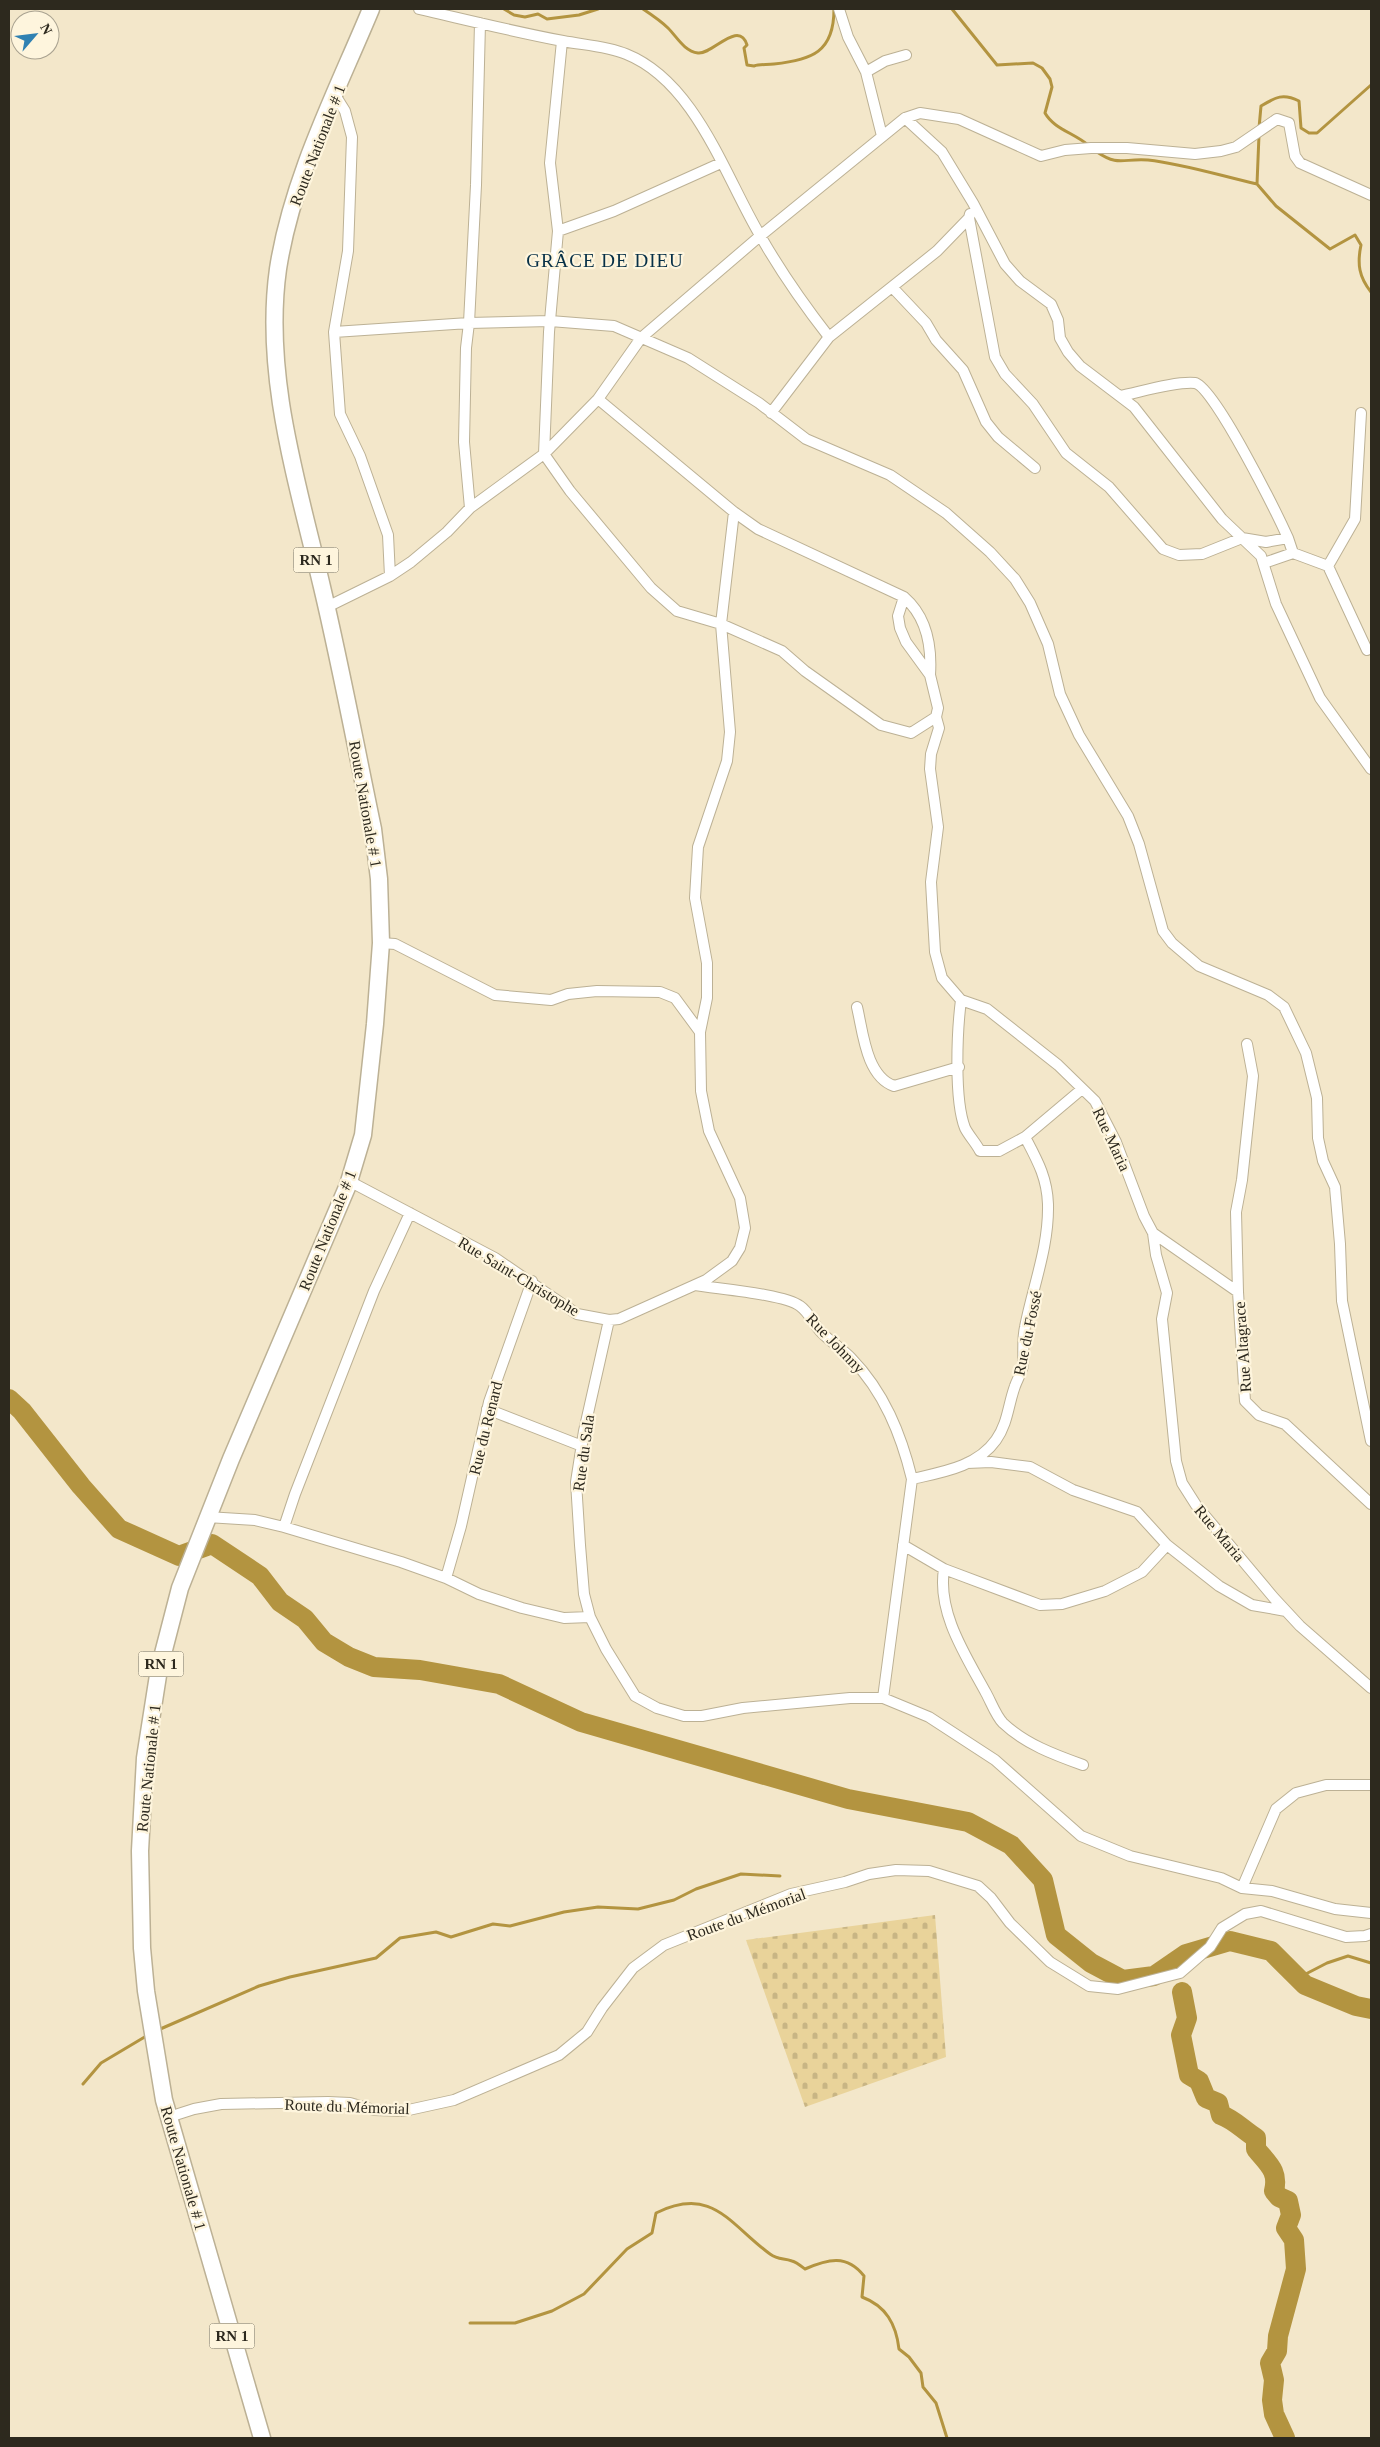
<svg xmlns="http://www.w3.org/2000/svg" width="1380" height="2447" viewBox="0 0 1380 2447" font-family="Georgia,serif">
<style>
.cemetery{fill:url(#cemetery-stones)}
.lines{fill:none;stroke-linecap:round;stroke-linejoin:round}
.stream{stroke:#b39440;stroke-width:3}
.river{stroke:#b39440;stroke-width:20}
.minor-casing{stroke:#bcb195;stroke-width:12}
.primary-casing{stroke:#bcb195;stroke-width:19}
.minor{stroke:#fff;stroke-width:10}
.primary{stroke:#fff;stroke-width:16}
.labels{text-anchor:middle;stroke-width:4.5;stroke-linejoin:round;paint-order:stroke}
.shield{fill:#fef5dd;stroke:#6c6657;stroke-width:1}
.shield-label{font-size:15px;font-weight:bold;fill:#2d291e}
.street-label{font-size:16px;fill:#2d291e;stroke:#fef5dd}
.quarter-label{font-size:19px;letter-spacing:1px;fill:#073047;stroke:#fef5dd}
</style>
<defs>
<pattern id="cemetery-stones" width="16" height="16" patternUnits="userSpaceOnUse" patternTransform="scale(1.25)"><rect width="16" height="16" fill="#e9d39a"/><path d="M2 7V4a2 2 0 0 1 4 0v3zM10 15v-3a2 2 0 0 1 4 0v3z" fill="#c8b584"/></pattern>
</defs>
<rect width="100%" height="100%" fill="#f3e7ca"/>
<path class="cemetery" d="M935 1915 946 2057 805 2107 746 1940Z"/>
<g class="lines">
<path class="stream" d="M504 9 514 15 525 17 538 14 547 19 579 15 598 9
M643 9C652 15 661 21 668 28 677 37 684 51 698 53 712 55 739 19 747 45L744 48 747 65 754 66C760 64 767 65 774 64 812 60 834 52 834 9
M952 9 997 65 1033 63 1042 68 1050 79 1052 87 1045 113C1054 129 1074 133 1088 145
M1259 128 1261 106C1276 97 1283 93 1299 101L1301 128 1309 133H1317L1371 85
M1097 152C1119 167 1123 158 1148 160 1184 164 1221 176 1257 184L1259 135
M1257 184 1276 206 1330 249 1355 235 1361 245C1357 264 1359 277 1371 292
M1298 1978 1327 1963 1348 1956 1371 1963
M158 2030 259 1986 290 1977 376 1958 400 1938 436 1932 451 1937 493 1924 510 1926 564 1912 598 1907 638 1909 674 1900 696 1889 741 1874 780 1876
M83 2084 101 2063 148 2035
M470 2323H515L552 2311 584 2294 627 2249 652 2233 656 2213C713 2185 730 2225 770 2254 778 2260 783 2258 792 2261 796 2262 801 2266 805 2269 828 2259 847 2254 864 2276L862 2297C886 2306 896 2324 899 2349L909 2357 921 2373 923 2387 936 2403 947 2438"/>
<path class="river" d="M9 1399 22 1411 81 1486 119 1529 179 1556 212 1544 260 1576 280 1602 305 1619 324 1642 349 1657 374 1667 420 1670 499 1684 581 1722 848 1799 968 1822 1011 1845 1043 1880 1056 1935 1091 1963 1123 1980 1154 1976 1186 1954 1230 1941 1271 1951 1305 1985 1356 2006 1371 2009
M1182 1992 1187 2018 1181 2035 1189 2075 1199 2081 1206 2098 1218 2103 1221 2115C1235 2120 1243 2130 1256 2138V2149C1268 2164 1279 2171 1274 2191L1279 2197 1288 2201 1291 2215 1286 2228 1294 2240 1296 2269 1278 2336 1277 2351 1270 2363 1274 2380 1272 2400 1274 2414 1285 2438"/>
<defs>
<path id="minor" d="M419 9C467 20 515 32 563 41 584 45 607 46 626 54 696 82 725 177 761 237 781 272 804 305 829 337
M839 9 848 37 866 72 882 136
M562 41 550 163 558 231 549 332 544 454 570 491 651 588 677 611 721 624 782 651 805 671 881 725 911 733 936 717
M866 72 885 61 906 55
M335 95 345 111 352 137 348 251 334 332 340 414 360 456 388 535 390 576
M905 118 920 113 959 119 1041 156 1065 150 1091 148H1127L1195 154 1221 151 1236 147 1277 119 1289 123 1295 156 1300 163 1371 195
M969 218 995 357 1005 374 1033 404 1066 453 1109 487 1163 549 1179 555 1202 554 1242 538 1266 542 1288 538 1293 553 1328 566 1355 519 1361 413
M558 231 614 211 721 163
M892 287 926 323 936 340 963 370 986 422 998 437 1035 468
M334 332 469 323 550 321 614 326 688 358 759 403 806 439 890 475 946 513 990 552 1015 579 1030 603 1048 644 1060 694 1079 735 1128 816 1139 844 1163 931 1172 943 1199 966 1268 995 1284 1007 1306 1053 1317 1098 1318 1138 1323 1161 1335 1187 1340 1244 1342 1301 1371 1441
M1120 396C1140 392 1176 381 1195 383 1214 386 1278 516 1288 538
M598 399 734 512 758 529 904 597C927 617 932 645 930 675
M771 413 829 337 937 251 969 218 970 214
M470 508 464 442 466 348 469 323 476 185 480 23
M1264 563 1293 553
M1328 566 1367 650
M904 597 898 616 900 628 906 642 930 675 938 708 936 717 939 728 931 754 930 769 938 827 931 882 935 952 942 978 961 1000 987 1009 1058 1065 1095 1101 1116 1142 1144 1216 1153 1233 1156 1255 1167 1293 1162 1319 1176 1461 1182 1483 1196 1505 1274 1598 1300 1626 1371 1688
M327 607 390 576 411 562 447 532 470 508 544 454 598 399 641 338 760 236 905 118 942 152 973 203 1005 264 1020 281 1051 304 1058 320 1060 338 1068 352 1080 366 1134 407 1222 519 1261 556 1276 604 1320 698 1371 769
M961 1000C957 1031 954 1100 965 1128 969 1136 976 1143 980 1151H999L1025 1137
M857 1007C863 1032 866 1076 894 1086L959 1067
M700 1032 707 998V963L695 898 698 847 727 761 730 732 721 624 734 512
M349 1181 495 1258 577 1314 609 1320 619 1319 706 1280 732 1261 740 1248 745 1228 740 1198 709 1131 701 1091 700 1032 675 998 660 992 597 991 568 994 551 1000 495 995 395 944 381 943
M1153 1233 1238 1292 1245 1401 1259 1415 1285 1424 1371 1504
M695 1285C718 1289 784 1294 800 1306 809 1312 814 1325 822 1333 831 1342 842 1349 851 1358 884 1392 901 1434 912 1479
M1238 1292 1236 1212 1242 1180 1253 1076 1247 1044
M609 1320 584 1431 576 1482 580 1545 584 1594 590 1617 606 1649 635 1696 657 1708 684 1716H702L743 1708 850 1698H883L929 1717 995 1760 1081 1836 1130 1856 1221 1878 1242 1888 1276 1809 1296 1793 1326 1785H1371
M487 1409 582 1446
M967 1463 991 1462 1030 1467 1073 1490 1137 1512 1167 1545 1219 1586 1252 1605 1286 1611
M207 1517 255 1520 284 1527 401 1562 446 1578 479 1594 522 1608 564 1618 590 1617
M284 1527 295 1494 374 1291 410 1213
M903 1545 944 1569C937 1613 966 1656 986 1693 991 1702 996 1716 1003 1723 1025 1744 1055 1755 1083 1765
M944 1569 1040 1605 1062 1604 1105 1591 1142 1572 1167 1545
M446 1578 461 1526 489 1402 532 1281
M883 1698 912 1479C942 1472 977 1467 996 1440 1008 1423 1008 1405 1015 1386 1017 1380 1022 1372 1023 1365 1024 1353 1022 1340 1025 1327 1033 1286 1049 1247 1048 1204 1047 1177 1037 1160 1025 1137L1082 1089
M1242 1888 1272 1891 1335 1909 1371 1913
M169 2117 194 2109 221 2104 328 2102 350 2103 374 2110 404 2111 454 2100 559 2055 587 2032 602 2008 633 1968 664 1945 791 1894 845 1882 869 1874 896 1870 929 1871 978 1886 991 1898 1010 1923 1050 1962 1089 1986 1118 1989 1180 1973 1210 1947 1222 1928 1245 1914 1261 1911 1346 1937 1365 1936 1371 1934"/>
<path id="primary" d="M262 2438 164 2100 146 1991 142 1948 140 1851 145 1758 159 1669 180 1588 231 1459 348 1185 363 1135 375 1024 381 943 379 879 373 829C356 748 341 667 322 587 298 484 263 376 278 269 292 178 336 93 371 9"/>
</defs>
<use href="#minor" class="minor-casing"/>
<use href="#primary" class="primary-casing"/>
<use href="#minor" class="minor"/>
<use href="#primary" class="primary"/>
</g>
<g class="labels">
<g class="shield">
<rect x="293.5" y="547.5" width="45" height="25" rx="4"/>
<rect x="138.5" y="1651.5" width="45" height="25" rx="4"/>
<rect x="209.5" y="2323.5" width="45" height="25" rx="4"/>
</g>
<g class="shield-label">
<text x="316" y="565">RN 1</text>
<text x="161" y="1669">RN 1</text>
<text x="232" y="2341">RN 1</text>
</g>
<g class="street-label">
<text transform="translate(317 145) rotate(-69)" y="6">Route Nationale # 1</text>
<text transform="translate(366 804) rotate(80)" y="6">Route Nationale # 1</text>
<text transform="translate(1112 1139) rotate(65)" y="6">Rue Maria</text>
<text transform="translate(327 1230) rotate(-68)" y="6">Route Nationale # 1</text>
<text transform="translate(519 1276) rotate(31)" y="6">Rue Saint-Christophe</text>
<text transform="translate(1027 1333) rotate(-78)" y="6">Rue du Fossé</text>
<text transform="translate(836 1343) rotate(46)" y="6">Rue Johnny</text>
<text transform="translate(1242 1347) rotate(-94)" y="6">Rue Altagrace</text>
<text transform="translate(485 1428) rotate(-76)" y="6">Rue du Renard</text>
<text transform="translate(583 1453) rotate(-82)" y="6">Rue du Sala</text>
<text transform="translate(1220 1533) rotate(50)" y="6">Rue Maria</text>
<text transform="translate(148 1768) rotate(-84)" y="6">Route Nationale # 1</text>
<text transform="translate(746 1914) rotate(-20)" y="6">Route du Mémorial</text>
<text transform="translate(347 2106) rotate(2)" y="6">Route du Mémorial</text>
<text transform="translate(184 2168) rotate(74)" y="6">Route Nationale # 1</text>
</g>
<g class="quarter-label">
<text x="605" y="267">GRÂCE DE DIEU</text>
</g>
</g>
<rect width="1380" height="2447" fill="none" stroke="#2d291e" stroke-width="20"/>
<g transform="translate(35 35) rotate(62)"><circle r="24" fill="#fef5dd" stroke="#aaa391"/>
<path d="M0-4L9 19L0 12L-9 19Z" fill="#3081b2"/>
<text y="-8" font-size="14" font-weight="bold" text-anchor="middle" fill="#2d291e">N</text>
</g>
</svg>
